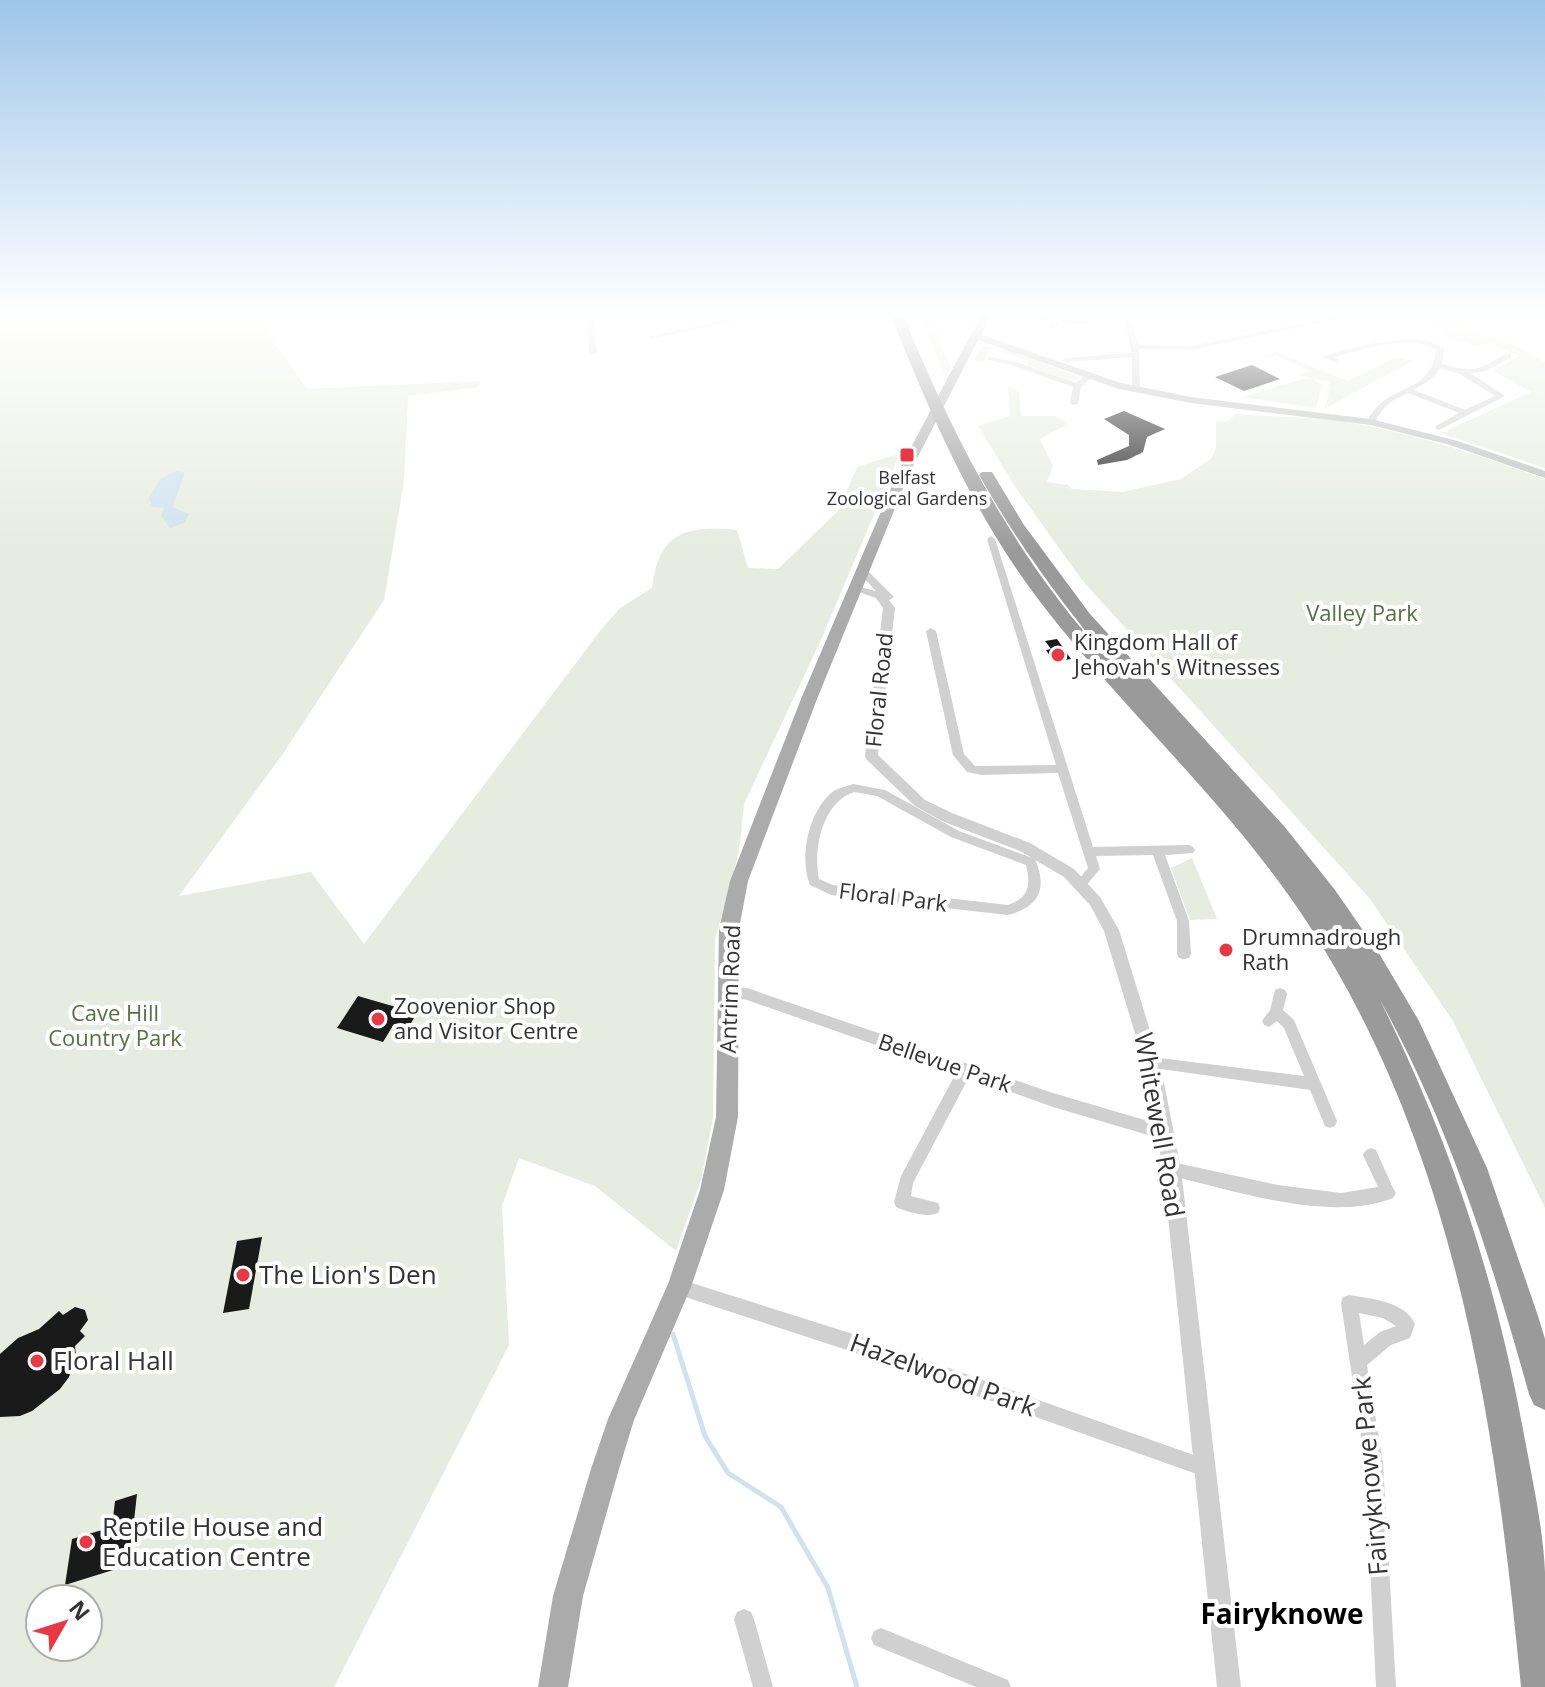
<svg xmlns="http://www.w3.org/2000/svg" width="1545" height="1687" viewBox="0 0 1545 1687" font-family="'Open Sans',sans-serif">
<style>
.green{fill:#e6ecdf;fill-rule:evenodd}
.water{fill:#cfe2ee}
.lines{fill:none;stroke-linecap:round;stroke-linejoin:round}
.stream{stroke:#cfe2ee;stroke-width:5}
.building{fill:#1a1a1a}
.minor{fill:#d0d0d0;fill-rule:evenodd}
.tertiary{fill:#d0d0d0;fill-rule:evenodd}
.secondary{fill:#bdbdbd;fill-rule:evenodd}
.primary{fill:#ababab;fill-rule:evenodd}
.motorway{fill:#9a9a9a;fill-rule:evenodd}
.poi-dot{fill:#e63946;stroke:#fff;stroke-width:3}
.labels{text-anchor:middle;stroke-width:8;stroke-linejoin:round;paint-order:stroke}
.far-poi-label{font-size:18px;fill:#333;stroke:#fff}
.park-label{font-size:22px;fill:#56703f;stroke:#fff}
.poi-label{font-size:22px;fill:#333;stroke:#fff;text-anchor:start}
.street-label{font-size:22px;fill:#333;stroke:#fff}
.near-street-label{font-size:26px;fill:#333;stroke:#fff}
.near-poi-label{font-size:26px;fill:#333;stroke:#fff;text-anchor:start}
.near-neighbourhood-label{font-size:28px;font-weight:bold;fill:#000;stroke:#fff}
</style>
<rect width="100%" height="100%" fill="#fff"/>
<path class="green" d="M0 315H264L271 338 307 389 480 381 479 387 408 396 404 481 384 600 282 755 179 896 311 872 364 944 600 631 620 608 652 588C659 532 685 525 737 530L748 568 778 569 838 511 857 467 900 453 820 642 744 804 739 852 715 940 713 1118 701 1180 676 1251 595 1186 519 1158 502 1206 509 1345 334 1687H0ZM40 1599H88V1647H40Z
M920 315H937L935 324 951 368 945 377Z
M1434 315H1454L1475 332 1509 343 1545 362V468L1441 433 1531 392 1493 371 1519 356 1490 343 1477 346 1444 337 1445 329 1423 322 1437 319Z
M983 346 1009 350 1079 377 1071 382 1027 365 1029 361 991 348 984 362 972 360Z
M1277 352 1348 381 1396 357 1413 361 1324 409 1330 389 1329 382 1299 375 1310 371 1275 355 1254 359Z
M1302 379H1314L1322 385 1316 408 1242 397Z
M1008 388 1019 390 1021 416H1056L1068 424 1040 439 1053 466 1047 482 1068 485 1072 489 1122 492 1181 479 1211 459 1216 448V421L1226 422 1236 414C1271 417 1305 416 1339 421 1410 431 1478 455 1545 479V1208L1453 1021 1370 899 1082 580 1016 488 978 426 1010 416Z
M1192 858 1217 919 1190 920 1171 868Z"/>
<path class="water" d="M176 471 185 473 172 507 189 514 184 523 170 528 161 516 164 508 152 507 149 498 160 479Z"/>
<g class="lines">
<path class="stream" d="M673 1334 705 1436 728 1473 781 1507 828 1588 857 1687"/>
</g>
<path class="building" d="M1252 365 1280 379 1244 391 1215 377Z
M1124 411 1165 429 1147 437 1143 452 1127 460 1098 465 1097 460 1129 446V435L1104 419Z
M1057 639 1071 659 1054 662 1046 650 1051 649 1045 641Z
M358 996 382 1003 417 1013 408 1028 394 1024 383 1042 337 1028Z
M262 1237 249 1309 223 1313 237 1241Z
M75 1307 85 1310 88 1320 80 1331 85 1336 75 1346 76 1356 69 1377 60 1389 32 1411 20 1416 0 1417V1354L18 1338 39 1329 59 1311 63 1315Z
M137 1494 129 1565 65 1585 72 1539 112 1527 115 1501Z"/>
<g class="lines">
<path class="minor" d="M587 315H593L597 352 593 354 589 352Z
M745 315H760L651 339 648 337Z
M1032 315 1084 321 1087 323 1084 325 1055 321 1059 324 1051 330 1048 328 1051 324Z
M1123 315H1129L1138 345 1192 346 1340 315H1355L1192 350 1139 349 1140 390 1136 392 1132 390V357L1066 362 1062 360 1066 358 1132 353Z
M1404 339C1419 339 1432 339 1444 349L1442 364C1455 367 1467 372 1481 367 1492 364 1499 355 1511 353V357L1486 371 1470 373 1505 396 1439 430 1435 428 1436 426 1459 413 1408 393C1390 401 1383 406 1374 424H1368L1367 422C1387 380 1430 398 1436 350 1412 333 1361 350 1334 357L1339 360 1335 362 1323 356 1369 344ZM1440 368 1460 374 1495 396 1465 410 1414 390 1434 377Z
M988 356 1016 362 1076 383 1085 375 1092 377 1081 387 1078 403 1074 405 1070 403 1073 387 1011 365 988 360Z
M991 536 995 539 1093 847 1189 845 1193 847 1195 850 1193 853 1165 855 1189 921 1191 954 1189 958 1184 959 1179 958 1177 954V921L1153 855 1096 856 1100 869 1085 887H1077L1075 884 1088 868 1058 773 982 775 967 772 953 755 926 631 931 628 936 631 964 754 975 766 1056 765 987 539Z
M853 784 885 790 959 831 1035 859C1048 889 1039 907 1008 915L831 895 810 885C799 859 808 814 830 794 836 788 845 787 853 784ZM854 792 877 796 951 837 1026 865C1031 885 1029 898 1008 905L833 885 819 879C813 849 822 803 854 792Z
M727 986 747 988 1053 1093 1165 1126 1170 1128 1172 1133 1170 1138 1165 1140 1053 1107 969 1077 913 1183 911 1196 938 1203 940 1208 938 1213C927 1218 907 1212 896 1207L894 1202 901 1176 956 1073 747 1000 722 996 720 992 722 988Z
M1280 988 1285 990 1287 994 1283 1010 1294 1020 1337 1121 1335 1126 1330 1128 1325 1126 1310 1090 1147 1067 1145 1063 1147 1059 1152 1057 1304 1076 1284 1028 1277 1021 1269 1027 1264 1025 1262 1021 1270 1010 1275 990Z
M1371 1148 1376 1150 1393 1188 1396 1193 1393 1198C1331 1223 1236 1191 1172 1176L1167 1174 1164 1169 1167 1164 1172 1162 1278 1185 1341 1193 1378 1187 1363 1155 1366 1150Z
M679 1279 853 1334 1205 1459 1211 1462 1214 1468 1211 1474 1205 1477 853 1352 679 1295 673 1293 671 1287 673 1281Z
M1349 1295C1371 1299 1405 1301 1415 1324L1410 1338 1391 1345 1367 1365 1383 1463 1396 1687H1376L1365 1463 1341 1303 1343 1297ZM1359 1313 1383 1318 1396 1326 1380 1332 1364 1345Z
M744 1609 751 1612 754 1619 773 1687H753L734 1619 737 1612Z
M881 1628 1008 1680 1011 1687H976L874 1645 871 1638 874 1631Z"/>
<path class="tertiary" d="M863 569 867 570 894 597 889 600 895 608 878 755 925 800 952 813 1030 843 1074 869 1100 897 1119 930 1160 1063 1181 1169 1241 1687H1217L1163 1169 1144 1063 1104 931 1090 905 1064 877 1020 851 942 821 915 806 866 759 865 756 883 608 876 598 850 589 856 586 876 591 858 572Z"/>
<path class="secondary" d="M973 334H979L1121 383 1191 397 1371 419 1458 441 1545 471V478L1450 445 1371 425 1191 403 1119 389 973 338Z"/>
<path class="primary" d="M981 315H991L909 474 817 699 748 881 739 929 738 1117 724 1190 691 1287 634 1420 619 1469 583 1596 568 1687H538L553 1596 591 1469 608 1419 668 1284 700 1190 716 1117 719 929 730 881 801 699 897 474Z"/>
<path class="motorway" d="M891 315H903C956 443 1016 560 1111 662 1061 603 1017 542 979 475L982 472H992L1024 525 1090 614 1284 826 1335 890 1380 955 1419 1021 1487 1168 1538 1316 1545 1339V1410L1534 1405 1529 1394C1491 1258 1449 1124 1380 1000 1452 1145 1496 1281 1525 1440 1533 1483 1543 1528 1545 1572 1545 1610 1545 1649 1545 1687H1521C1495 1419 1456 1149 1305 919 1229 804 1125 712 1041 603 975 517 931 417 891 315Z"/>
</g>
<linearGradient id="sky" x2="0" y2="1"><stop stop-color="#9ec6ea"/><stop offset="0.57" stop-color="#fff"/><stop offset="1" stop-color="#fff" stop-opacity="0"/></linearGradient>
<rect width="1545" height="552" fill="url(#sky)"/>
<g class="poi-dot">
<rect x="899" y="447" width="16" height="16" rx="4"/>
<circle cx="1058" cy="655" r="8"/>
<circle cx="1226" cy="950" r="8"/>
<circle cx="378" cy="1019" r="8"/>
<circle cx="243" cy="1275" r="8"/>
<circle cx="37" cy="1361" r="8"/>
<circle cx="86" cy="1542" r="8"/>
</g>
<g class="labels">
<g class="far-poi-label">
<text x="907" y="484">Belfast<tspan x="907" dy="21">Zoological Gardens</tspan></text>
</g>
<g class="park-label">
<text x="1362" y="621">Valley Park</text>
<text x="115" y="1021">Cave Hill<tspan x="115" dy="25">Country Park</tspan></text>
</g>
<g class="poi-label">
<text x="1074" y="650">Kingdom Hall of<tspan x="1074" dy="25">Jehovah's Witnesses</tspan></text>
<text x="1242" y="945">Drumnadrough<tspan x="1242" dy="25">Rath</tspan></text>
<text x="394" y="1014">Zoovenior Shop<tspan x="394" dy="25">and Visitor Centre</tspan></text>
</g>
<g class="street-label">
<text transform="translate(879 690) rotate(-84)" y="8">Floral Road</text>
<text transform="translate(893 897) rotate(7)" y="8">Floral Park</text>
<text transform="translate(730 989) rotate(-88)" y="8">Antrim Road</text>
<text transform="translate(945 1063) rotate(19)" y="8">Bellevue Park</text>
</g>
<g class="near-street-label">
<text transform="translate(1159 1125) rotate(80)" y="9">Whitewell Road</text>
<text transform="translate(943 1375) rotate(20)" y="9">Hazelwood Park</text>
<text transform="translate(1370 1476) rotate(-95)" y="9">Fairyknowe Park</text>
</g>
<g class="near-poi-label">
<text x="259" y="1284">The Lion's Den</text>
<text x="53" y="1370">Floral Hall</text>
<text x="102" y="1536">Reptile House and<tspan x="102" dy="30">Education Centre</tspan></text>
</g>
<g class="near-neighbourhood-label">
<text x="1282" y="1624">Fairyknowe</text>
</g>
</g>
<g transform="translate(64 1623) rotate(51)"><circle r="38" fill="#ffffff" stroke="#adadad" stroke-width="2"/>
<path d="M0-6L14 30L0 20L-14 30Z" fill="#e63946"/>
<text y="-12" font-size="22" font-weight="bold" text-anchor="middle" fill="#333333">N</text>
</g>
</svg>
